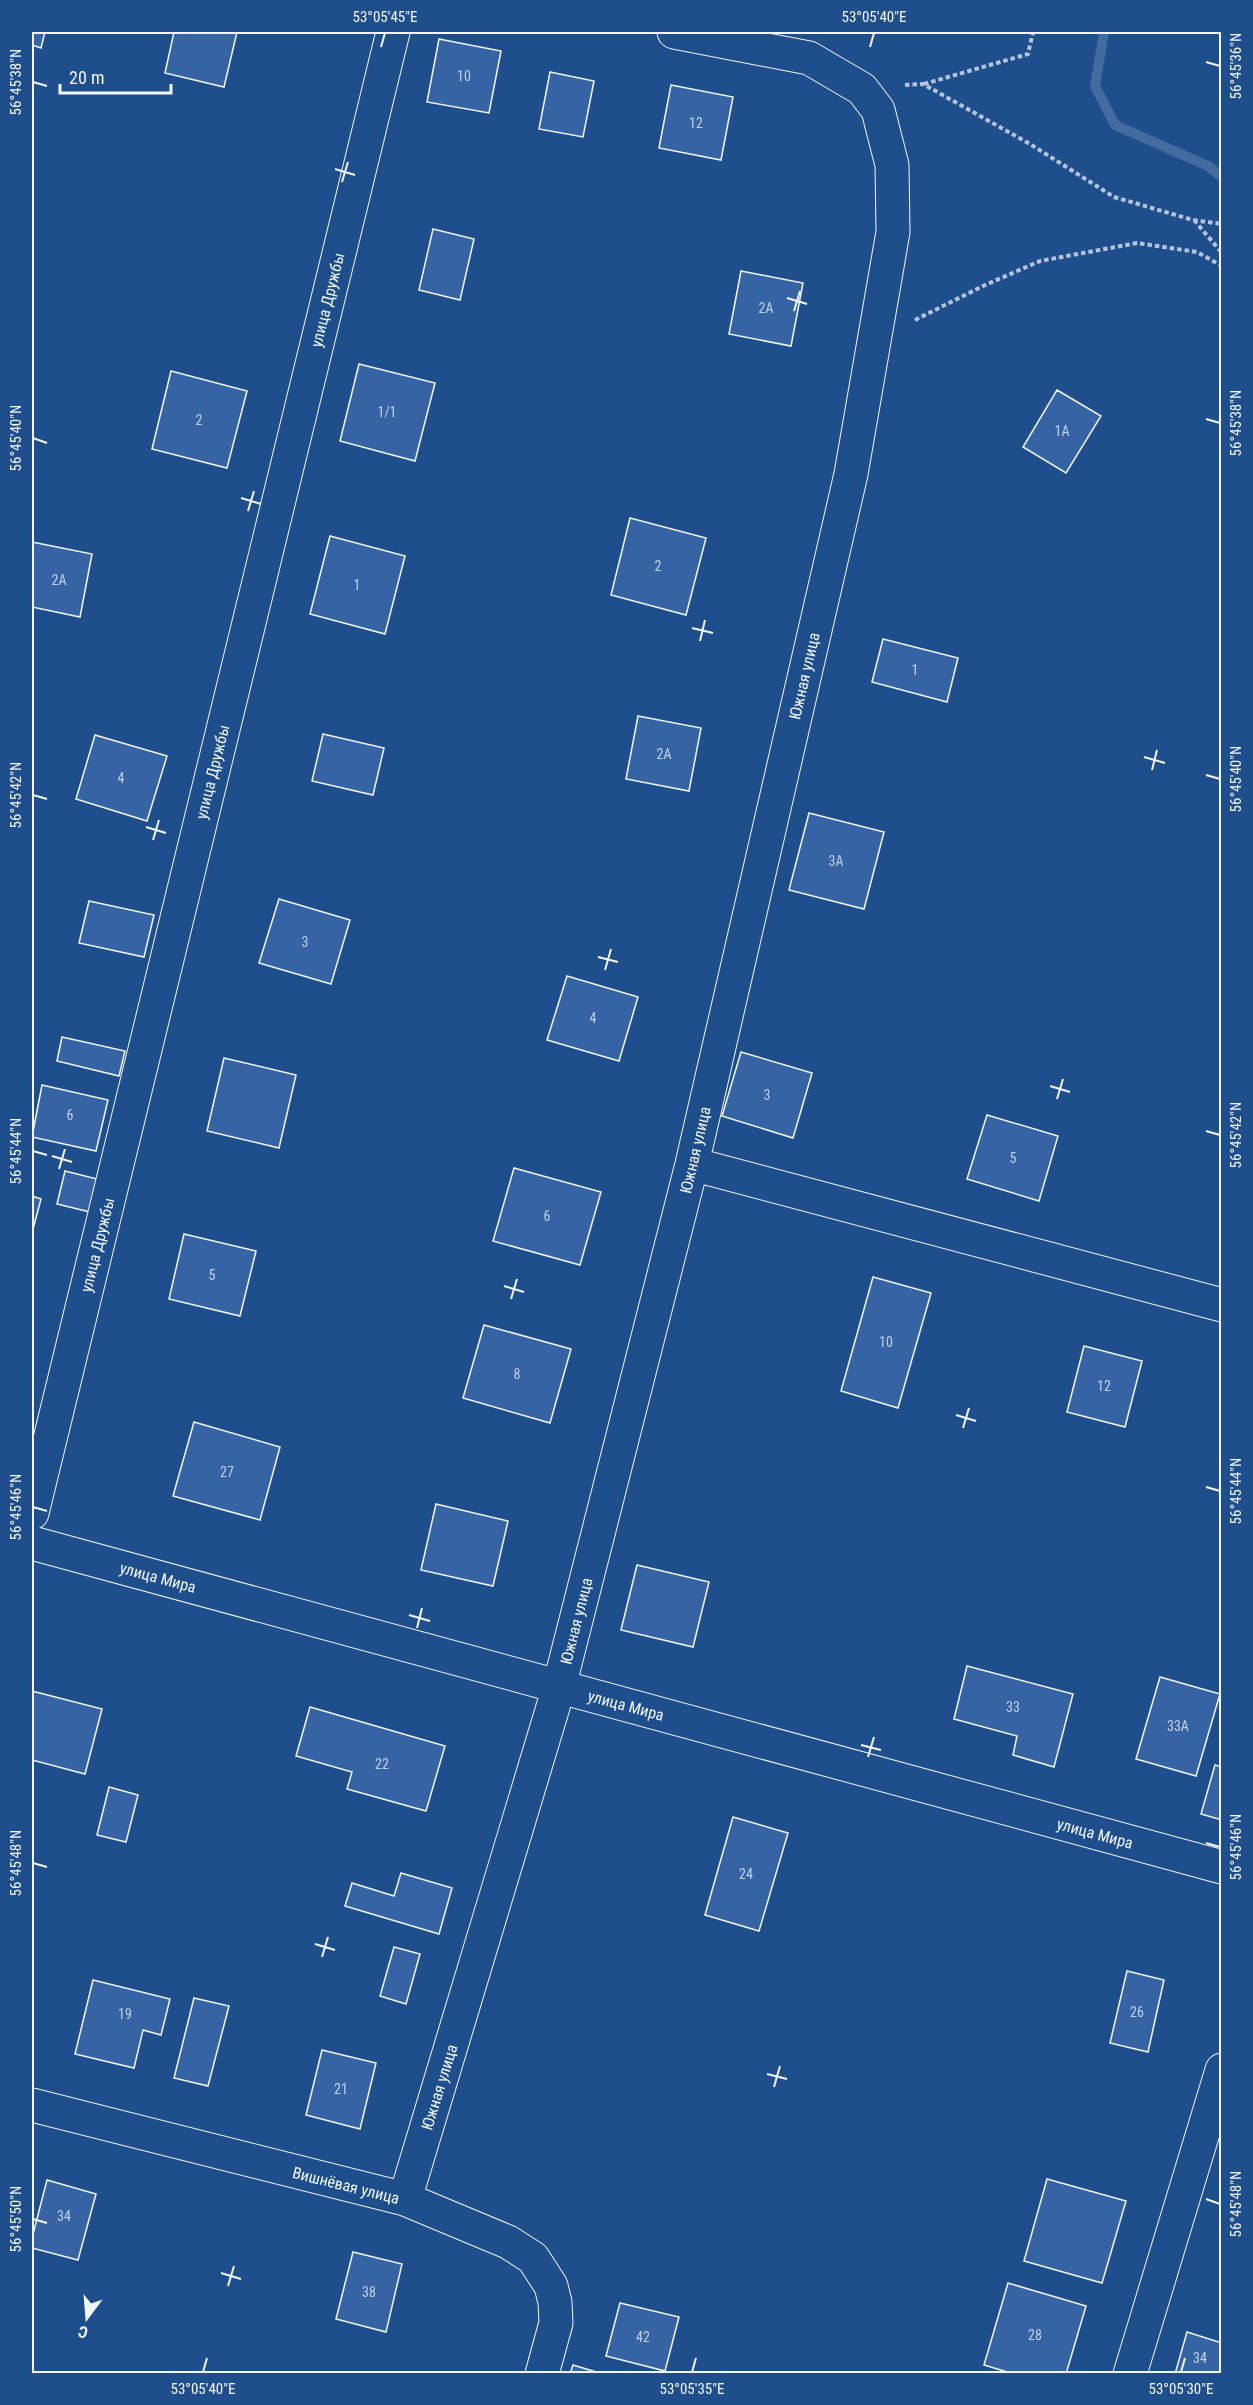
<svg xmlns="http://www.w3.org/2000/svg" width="1253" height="2405" viewBox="0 0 1253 2405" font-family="'Roboto Condensed',sans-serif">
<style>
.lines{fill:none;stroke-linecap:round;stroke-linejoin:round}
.stream{stroke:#446ba0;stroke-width:10}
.building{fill:#3563a3;stroke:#f2f6ff;stroke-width:1.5}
.street-casing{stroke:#f2f6ff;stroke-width:35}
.path{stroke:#b3c4dc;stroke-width:4;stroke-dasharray:4.5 3;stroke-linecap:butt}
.street{stroke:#1f4e8c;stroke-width:33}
.ticks{fill:none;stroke:#f2f6ff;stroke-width:2}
.labels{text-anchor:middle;stroke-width:4.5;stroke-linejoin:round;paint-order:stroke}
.number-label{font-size:14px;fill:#c3d1e8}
.street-label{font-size:16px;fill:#f2f6ff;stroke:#1f4e8c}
.neatline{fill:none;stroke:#f2f6ff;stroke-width:2}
.ticks-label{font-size:15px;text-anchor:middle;fill:#f2f6ff}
</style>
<rect width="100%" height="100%" fill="#1f4e8c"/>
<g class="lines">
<path class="stream" d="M1104 32 1095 86 1115 125 1208 166 1222 177"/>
</g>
<path class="building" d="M32 32H45L41 48 32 45Z
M174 32H237L224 87 165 73Z
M439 39 501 51 489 113 427 102Z
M550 72 594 81 583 137 539 129Z
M671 85 733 97 721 160 659 148Z
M433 229 474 239 460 300 419 290Z
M741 271 803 283 791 346 729 334Z
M359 364 435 383 415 461 340 441Z
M171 371 247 391 227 468 152 449Z
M1057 390 1101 416 1066 473 1023 447Z
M630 518 706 538 686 615 611 595Z
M330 536 405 556 385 634 310 614Z
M32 542 92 554 80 617 32 607Z
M883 639 958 658 947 702 872 682Z
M638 716 701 728 689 791 626 779Z
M323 734 384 748 373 795 312 781Z
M95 735 167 756 147 821 76 799Z
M809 813 884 832 864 909 789 890Z
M279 899 350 920 331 984 259 963Z
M89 901 154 915 144 957 79 943Z
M567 976 638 997 619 1061 547 1040Z
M62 1037 125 1051 119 1076 57 1061Z
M741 1052 812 1073 793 1138 722 1116Z
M224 1058 296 1075 279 1148 207 1131Z
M42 1085 108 1100 96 1151 32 1137Z
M987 1115 1058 1136 1039 1201 967 1179Z
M514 1168 601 1192 580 1265 493 1241Z
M65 1171 97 1179 90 1212 57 1204Z
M32 1196 41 1199 32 1233Z
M184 1234 256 1251 240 1316 169 1299Z
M873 1277 931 1293 898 1408 841 1391Z
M484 1325 571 1349 550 1423 463 1398Z
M1084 1346 1142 1361 1125 1427 1067 1412Z
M194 1422 280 1447 260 1520 173 1496Z
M436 1504 508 1521 493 1586 421 1570Z
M637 1565 709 1582 693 1647 621 1630Z
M967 1666 1073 1694 1054 1767 1013 1755 1017 1736 954 1719Z
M1160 1677 1220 1694 1196 1776 1136 1759Z
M32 1691 102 1709 85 1774 32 1760Z
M310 1707 445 1746 426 1811 347 1789 352 1772 296 1756Z
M1215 1765 1222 1767V1820L1201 1814Z
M109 1787 138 1795 126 1842 97 1835Z
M733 1817 788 1833 759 1931 705 1915Z
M401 1873 452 1888 439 1934 345 1906 352 1883 394 1896Z
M394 1947 420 1954 406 2004 380 1996Z
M1127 1971 1164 1980 1148 2052 1110 2043Z
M93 1980 170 1999 161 2035 143 2030 134 2068 75 2054Z
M194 1998 229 2006 208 2086 174 2078Z
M322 2050 376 2063 360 2129 306 2115Z
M1047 2179 1126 2201 1102 2283 1024 2261Z
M47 2180 96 2194 78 2260 32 2248V2238Z
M353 2252 402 2264 386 2332 336 2319Z
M1008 2283 1086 2306 1066 2374H1014L984 2365Z
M620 2303 679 2317 665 2371 606 2356Z
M1187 2332 1222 2343V2374H1175Z
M573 2365 603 2374H570Z"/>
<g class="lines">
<defs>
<path id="street" d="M692 1164 1222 1305
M32 1513 393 32
M32 1543 1222 1867
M32 2105 405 2199 508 2242 533 2258 551 2286 555 2302 556 2323 542 2374
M405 2199 559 1687 692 1164 851 474 893 232 892 165 878 110 862 89 809 58 674 32
M1130 2374 1222 2070"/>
</defs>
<use href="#street" class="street-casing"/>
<path class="path" d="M924 84 1028 54 1033 32
M905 85 923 84 1030 144 1114 197 1193 220 1222 224
M1194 220 1222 253
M915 320 983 286 1040 261 1137 243 1197 252 1222 266"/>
<use href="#street" class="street"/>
</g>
<path class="ticks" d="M381 47 385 33M870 47 874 33M1206 62 1220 66M33 82 47 86M335 169 355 175M342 182 348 162M787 298 807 304M794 311 800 291M1206 419 1220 423M33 438 47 443M241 498 261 504M248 511 254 491M692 628 713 633M700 641 705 620M1144 757 1165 763M1152 770 1157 750M1206 775 1220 779M33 795 47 799M146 827 166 833M153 840 159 820M598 957 618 962M605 970 611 949M1050 1086 1070 1092M1057 1099 1063 1079M1206 1131 1220 1135M33 1151 47 1155M52 1156 72 1162M59 1169 65 1149M504 1286 524 1292M511 1299 517 1279M956 1415 976 1421M963 1428 969 1408M1206 1487 1220 1491M33 1507 47 1511M409 1615 430 1621M417 1628 422 1608M861 1745 881 1750M868 1757 874 1737M1206 1843 1220 1847M33 1863 47 1867M315 1944 335 1950M322 1957 328 1937M767 2074 787 2079M774 2087 780 2066M1206 2199 1220 2204M33 2219 47 2223M221 2273 241 2279M228 2286 234 2266M203 2372 207 2358M692 2372 696 2358M1181 2372 1185 2358"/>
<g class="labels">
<g class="number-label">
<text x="464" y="81">10</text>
<text x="696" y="128">12</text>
<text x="766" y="313">2А</text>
<text x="387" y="417">1/1</text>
<text x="199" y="425">2</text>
<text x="1062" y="436">1А</text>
<text x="658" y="571">2</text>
<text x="59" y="585">2А</text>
<text x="357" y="590">1</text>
<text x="915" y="675">1</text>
<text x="664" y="759">2А</text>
<text x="121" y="783">4</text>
<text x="836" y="866">3А</text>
<text x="305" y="947">3</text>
<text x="593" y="1023">4</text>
<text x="767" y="1100">3</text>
<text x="70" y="1120">6</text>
<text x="1013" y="1163">5</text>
<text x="547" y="1221">6</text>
<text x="212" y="1280">5</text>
<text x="886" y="1347">10</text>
<text x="517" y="1379">8</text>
<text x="1104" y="1391">12</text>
<text x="227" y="1477">27</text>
<text x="1013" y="1712">33</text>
<text x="1178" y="1731">33А</text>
<text x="382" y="1769">22</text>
<text x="746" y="1879">24</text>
<text x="1137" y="2017">26</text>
<text x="125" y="2019">19</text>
<text x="341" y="2094">21</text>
<text x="64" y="2221">34</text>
<text x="369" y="2297">38</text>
<text x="1035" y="2340">28</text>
<text x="643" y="2342">42</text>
<text x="1200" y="2363">34</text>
</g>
<g class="street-label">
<text transform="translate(327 300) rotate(-76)" y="6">улица Дружбы</text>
<text transform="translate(804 676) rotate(-77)" y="6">Южная улица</text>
<text transform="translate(212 772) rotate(-76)" y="6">улица Дружбы</text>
<text transform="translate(695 1150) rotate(-77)" y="6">Южная улица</text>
<text transform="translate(97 1245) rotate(-76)" y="6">улица Дружбы</text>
<text transform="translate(158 1577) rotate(15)" y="6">улица Мира</text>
<text transform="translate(576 1621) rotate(-76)" y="6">Южная улица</text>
<text transform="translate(626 1705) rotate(15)" y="6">улица Мира</text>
<text transform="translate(1095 1833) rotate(15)" y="6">улица Мира</text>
<text transform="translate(439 2087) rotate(-73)" y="6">Южная улица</text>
<text transform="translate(346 2185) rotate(14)" y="6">Вишнёвая улица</text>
</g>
</g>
<rect width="1253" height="2405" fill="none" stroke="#1f4e8c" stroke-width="66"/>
<g transform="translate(87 2318) rotate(196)" stroke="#1f4e8c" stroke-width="4.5" paint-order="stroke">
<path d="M0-4.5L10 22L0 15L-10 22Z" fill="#f2f6ff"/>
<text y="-9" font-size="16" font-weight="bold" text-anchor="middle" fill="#f2f6ff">С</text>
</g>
<path d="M60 84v9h111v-9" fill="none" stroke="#f2f6ff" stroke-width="3"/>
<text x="69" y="84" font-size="18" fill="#f2f6ff" stroke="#1f4e8c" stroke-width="4.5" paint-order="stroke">20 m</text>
<rect x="33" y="33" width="1187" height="2339" class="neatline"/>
<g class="ticks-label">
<text x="385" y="22">53°05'45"E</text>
<text x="874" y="22">53°05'40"E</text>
<text transform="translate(1236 66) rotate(-90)" y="5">56°45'36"N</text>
<text transform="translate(16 82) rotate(-90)" y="5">56°45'38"N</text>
<text transform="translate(1236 423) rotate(-90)" y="5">56°45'38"N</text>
<text transform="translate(16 438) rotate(-90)" y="5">56°45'40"N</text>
<text transform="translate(1236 779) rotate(-90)" y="5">56°45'40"N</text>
<text transform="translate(16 795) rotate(-90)" y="5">56°45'42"N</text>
<text transform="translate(1236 1135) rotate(-90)" y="5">56°45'42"N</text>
<text transform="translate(16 1151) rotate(-90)" y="5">56°45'44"N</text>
<text transform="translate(1236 1491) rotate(-90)" y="5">56°45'44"N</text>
<text transform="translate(16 1507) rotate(-90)" y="5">56°45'46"N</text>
<text transform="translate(1236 1847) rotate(-90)" y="5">56°45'46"N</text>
<text transform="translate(16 1863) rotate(-90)" y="5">56°45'48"N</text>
<text transform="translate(1236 2204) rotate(-90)" y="5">56°45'48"N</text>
<text transform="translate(16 2219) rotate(-90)" y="5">56°45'50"N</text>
<text x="203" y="2394">53°05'40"E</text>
<text x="692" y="2394">53°05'35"E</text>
<text x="1181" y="2394">53°05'30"E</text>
</g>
</svg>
